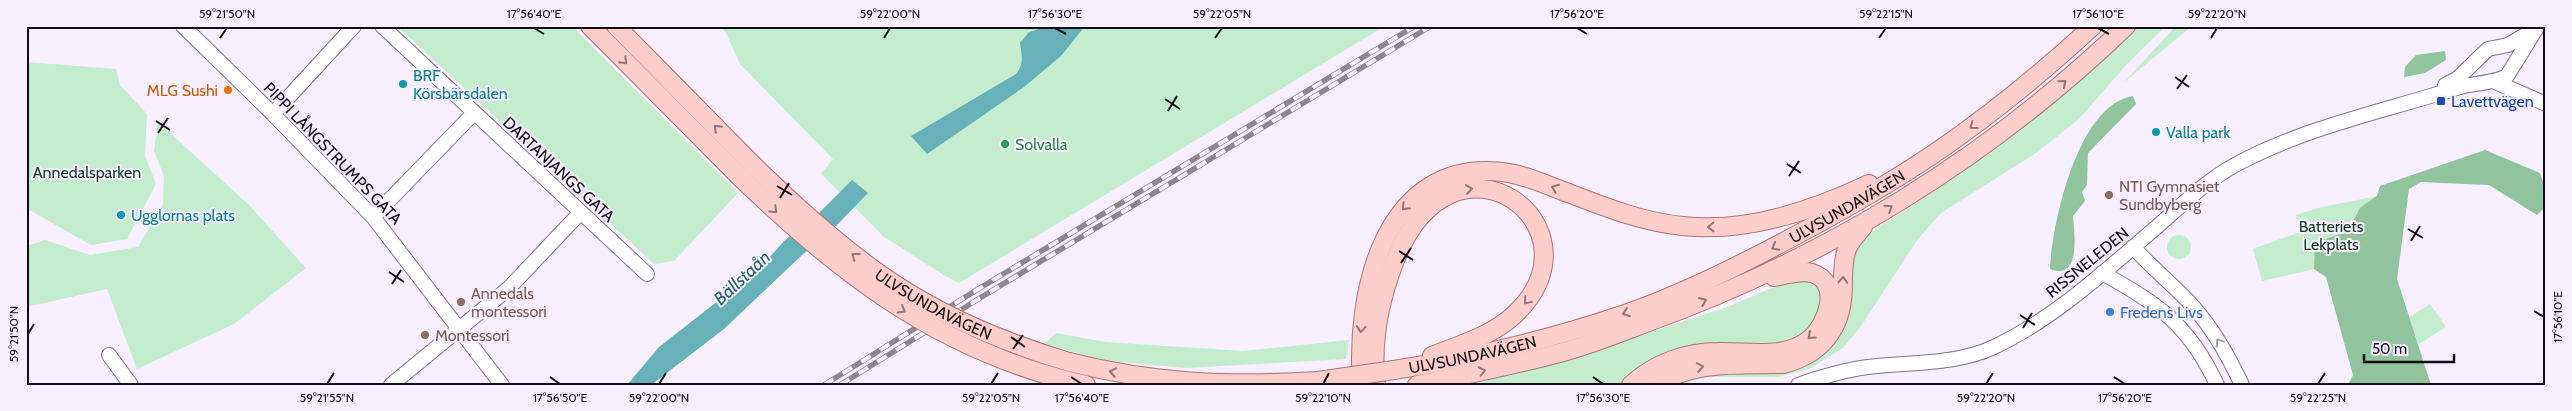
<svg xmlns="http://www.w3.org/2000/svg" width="2572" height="411" viewBox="0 0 2572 411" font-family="Cabin,sans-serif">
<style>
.green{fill:#c4ecce}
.forest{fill:#90c39e}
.water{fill:#66b1ba}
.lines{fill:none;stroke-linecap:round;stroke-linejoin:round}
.minor-casing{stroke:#7f7686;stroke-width:16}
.major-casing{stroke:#a87574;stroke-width:20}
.minor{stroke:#fff;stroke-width:14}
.major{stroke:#fbcdcb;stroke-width:18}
.rail-casing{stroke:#8c8690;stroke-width:5.5}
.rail{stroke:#f7effe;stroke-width:4;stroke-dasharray:11;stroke-linecap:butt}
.major-bridge-casing{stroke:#a87574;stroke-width:20;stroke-linecap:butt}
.major-bridge{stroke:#fbcdcb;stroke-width:18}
.oneway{stroke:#927779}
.oneway2{stroke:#a09fa1}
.ticks{fill:none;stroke:#120e14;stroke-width:2}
.culture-dot{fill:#0f9aa8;stroke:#f7effe;stroke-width:2}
.food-dot{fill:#e8710a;stroke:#f7effe;stroke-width:2}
.transit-dot{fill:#1a4fb4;stroke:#f7effe;stroke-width:2}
.leisure-dot{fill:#2e9e5b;stroke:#f7effe;stroke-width:2}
.education-dot{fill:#8d6e63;stroke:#f7effe;stroke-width:2}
.shop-dot{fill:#3f7fe0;stroke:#f7effe;stroke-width:2}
.labels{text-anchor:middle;stroke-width:4;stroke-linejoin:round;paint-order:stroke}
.culture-label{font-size:16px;fill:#0d838f;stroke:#f7effe;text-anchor:start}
.food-label{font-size:16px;fill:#c56008;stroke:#f7effe;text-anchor:end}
.transit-label{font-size:16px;fill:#164399;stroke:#f7effe;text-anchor:start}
.leisure-label{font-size:16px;fill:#27864d;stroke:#f7effe;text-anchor:start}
.street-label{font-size:16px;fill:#120e14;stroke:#f7effe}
.park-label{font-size:16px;fill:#123a21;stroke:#f7effe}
.education-label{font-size:16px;fill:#785e54;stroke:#f7effe;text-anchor:start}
.shop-label{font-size:16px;fill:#366cbe;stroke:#f7effe;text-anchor:start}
.water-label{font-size:18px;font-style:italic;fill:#24626a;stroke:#f7effe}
.neatline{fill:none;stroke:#120e14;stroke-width:2}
.ticks-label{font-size:12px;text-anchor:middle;fill:#120e14}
</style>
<rect width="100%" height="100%" fill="#f7effe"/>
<path class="green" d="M397 26H572L738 193 674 261 654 264Z
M720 26H1385L959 283 945 276 883 236 821 174 833 159 740 64 726 33Z
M2139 26H2166L2126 65 2079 119 2036 153 1941 213 1918 239 1861 326 1843 348 1809 369 1778 377H1705L1680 385H1668L1694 374 1787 368 1864 237 1957 176 2030 121 2111 53Z
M2176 26H2192L2123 83Z
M26 62 116 69 120 85 147 114 145 156 156 184 127 239 91 245 26 208Z
M158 122 248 204 306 268 234 324 137 369 107 289 26 307V246L45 240 90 255 138 247 163 204 164 176 154 151Z
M2377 196 2364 258 2262 281 2253 249 2300 232 2296 215 2318 208Z
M2167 247a12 12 0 1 1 24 0a12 12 0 1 1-24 0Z
M1792 279C1802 280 1815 278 1819 289 1822 296 1821 304 1818 311 1799 363 1716 335 1671 350 1651 356 1637 370 1622 385H1472L1630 339 1730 306Z
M2430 304 2446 327 2419 344 2408 318Z
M1056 333 1105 342 1243 351 1349 340 1346 359 1187 368 1107 361 1044 344Z"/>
<path class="forest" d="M2445 51 2446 60 2425 73 2404 77 2405 67 2416 55Z
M2133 96 2136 104 2088 153 2087 185 2082 192 2085 201 2073 216C2074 231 2082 282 2050 269 2052 223 2078 104 2133 96Z
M2485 150 2540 173 2546 191V206L2537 215 2489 185 2421 182 2409 189 2397 279 2431 385H2348L2353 375 2326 277 2314 269 2315 243 2348 231 2360 208 2377 196 2380 186Z"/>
<path class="water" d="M1049 26H1085L1061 56 1024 87 927 154 911 136 1016 74C1024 65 1022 55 1020 43L1029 32Z
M852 180 868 193 836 226 801 256 724 329 651 385H627L659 347 760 268 784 241 820 212Z"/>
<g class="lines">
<defs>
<path id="minor" d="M183 26 273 114 373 217 502 385
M382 26 647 274
M2493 81 2546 104
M2445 85 2457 79 2488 49 2508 45 2532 31
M273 114 354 26
M373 217 474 113
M2133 247C2150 266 2170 282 2188 301 2211 325 2228 355 2242 385
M2102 273C2158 303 2190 326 2217 385
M109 355 131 385
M391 385 509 288 580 213
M1798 385C1821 377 1844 370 1868 367 1909 362 1956 365 1994 347 2053 319 2103 273 2152 231 2179 208 2204 182 2235 165 2305 127 2385 111 2460 87 2472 84 2498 82 2507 76L2538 26"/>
<g id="major">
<path d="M590 26 739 176"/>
<path d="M616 26 751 163"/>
<path d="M1069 362C1156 384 1230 386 1318 381"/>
<path id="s1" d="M1394 370C1471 358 1548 340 1622 315 1681 295 1737 267 1791 238 1840 212 1889 184 1935 153 1991 115 2043 72 2093 26"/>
<path d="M1065 380 1086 385"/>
<path d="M1362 385C1355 294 1383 159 1502 172 1523 174 1544 184 1563 191 1602 206 1641 222 1683 226 1745 233 1812 211 1869 184"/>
<path d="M1376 385C1371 343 1379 302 1394 263 1452 109 1610 228 1513 316 1491 336 1459 345 1432 356"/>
<path d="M1417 385C1466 375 1515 365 1563 352 1593 344 1622 332 1651 321 1828 257 1990 157 2126 26"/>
<path d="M1631 385C1655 363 1686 352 1718 352 1748 351 1785 360 1810 339 1828 324 1842 282 1812 273 1800 270 1786 275 1774 277"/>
<path d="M1655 385C1695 360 1738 365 1783 364 1816 356 1838 334 1842 300 1844 284 1841 265 1847 249 1850 241 1857 234 1863 227"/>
</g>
</defs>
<use href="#minor" class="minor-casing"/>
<use href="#major" class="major-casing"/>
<use href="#minor" class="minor"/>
<use href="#major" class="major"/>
<defs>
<path id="rail" d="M824 385 975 291 1415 26
M840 385 980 298 1431 26"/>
</defs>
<use href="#rail" class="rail-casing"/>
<use href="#rail" class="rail"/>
<defs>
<g id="major-bridge">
<path id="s2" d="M751 163C792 203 834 242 881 275 938 315 1002 342 1069 362"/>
<path d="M739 176C837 271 931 344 1065 380"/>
<path d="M1318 381 1394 370"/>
</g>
</defs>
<use href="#major-bridge" class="major-bridge-casing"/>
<use href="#major-bridge" class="major-bridge"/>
</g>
<defs><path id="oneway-chevron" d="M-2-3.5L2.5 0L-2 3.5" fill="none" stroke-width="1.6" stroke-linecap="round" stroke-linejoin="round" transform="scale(1.25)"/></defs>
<g class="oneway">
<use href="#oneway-chevron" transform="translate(624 61) rotate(45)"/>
<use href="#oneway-chevron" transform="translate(2063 83) rotate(-40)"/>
<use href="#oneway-chevron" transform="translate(1973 126) rotate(144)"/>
<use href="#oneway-chevron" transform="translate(717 128) rotate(-135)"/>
<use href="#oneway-chevron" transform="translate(1555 188) rotate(-159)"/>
<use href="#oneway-chevron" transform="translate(1469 189) rotate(-9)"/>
<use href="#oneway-chevron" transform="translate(1405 207) rotate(133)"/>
<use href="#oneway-chevron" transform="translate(1889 208) rotate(-33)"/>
<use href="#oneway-chevron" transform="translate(774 210) rotate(44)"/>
<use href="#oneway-chevron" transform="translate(1711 227) rotate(179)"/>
<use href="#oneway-chevron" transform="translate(1775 247) rotate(152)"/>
<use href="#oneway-chevron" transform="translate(855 256) rotate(-143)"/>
<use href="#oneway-chevron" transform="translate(1843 280) rotate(-87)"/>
<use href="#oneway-chevron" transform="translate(1527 301) rotate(130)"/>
<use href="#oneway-chevron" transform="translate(1703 301) rotate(-23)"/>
<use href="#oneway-chevron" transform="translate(902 310) rotate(30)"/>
<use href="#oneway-chevron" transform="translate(1626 313) rotate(160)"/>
<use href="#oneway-chevron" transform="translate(1361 329) rotate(95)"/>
<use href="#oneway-chevron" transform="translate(1811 336) rotate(138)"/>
<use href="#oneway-chevron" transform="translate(1700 367) rotate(-10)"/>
<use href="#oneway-chevron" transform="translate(1482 371) rotate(-12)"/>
<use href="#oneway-chevron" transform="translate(1113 372) rotate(-170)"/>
</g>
<use class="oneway2" href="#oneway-chevron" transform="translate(2219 342) rotate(-124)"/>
<path class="ticks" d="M534 28 544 34M1055 28 1066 34M1577 28 1587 34M2098 28 2109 34M220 38 227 28M884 38 890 28M1215 38 1222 28M1879 38 1886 28M2211 38 2217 28M2175 77 2189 87M2177 89 2187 75M1165 99 1180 109M1168 111 1177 96M156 121 170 130M158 133 168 118M1787 164 1801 173M1789 176 1799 161M777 186 792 195M780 198 789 183M2408 229 2423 238M2411 241 2420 226M1399 251 1413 260M1401 263 1411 248M389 272 404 282M392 284 401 270M2534 311 2544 317M2020 315 2035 325M2023 328 2032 313M28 334 34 324M1011 337 1025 347M1013 349 1023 335M550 377 560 384M1071 377 1082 384M1593 377 1603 384M2114 377 2125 384M327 384 334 373M659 384 666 373M991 384 998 373M1323 384 1329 373M1986 384 1993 373M2318 384 2325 373"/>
<g class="culture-dot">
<circle cx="403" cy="84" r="5"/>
<circle cx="2156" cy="132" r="5"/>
<circle cx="121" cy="215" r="5"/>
</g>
<circle class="food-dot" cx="228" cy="90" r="5"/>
<rect class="transit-dot" x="2436" y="96" width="10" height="10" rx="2.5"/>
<circle class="leisure-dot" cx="1005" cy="144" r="5"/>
<g class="education-dot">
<circle cx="2109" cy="195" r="5"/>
<circle cx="461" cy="302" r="5"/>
<circle cx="425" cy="335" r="5"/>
</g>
<circle class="shop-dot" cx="2110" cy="312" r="5"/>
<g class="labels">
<g class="culture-label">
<text x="413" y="81">BRF<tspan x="413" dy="18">Körsbärsdalen</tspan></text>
<text x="2166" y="138">Valla park</text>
<text x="131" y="221">Ugglornas plats</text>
</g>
<g class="food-label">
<text x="218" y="96">MLG Sushi</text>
</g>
<g class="transit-label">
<text x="2451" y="107">Lavettvägen</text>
</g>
<g class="leisure-label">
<text x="1015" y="150">Solvalla</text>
</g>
<g class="street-label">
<text transform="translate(333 153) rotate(46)" y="6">PIPPI LÅNGSTRUMPS GATA</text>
<text transform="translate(559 169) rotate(43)" y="6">DARTANJANGS GATA</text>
<text dy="6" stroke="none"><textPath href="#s1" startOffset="485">ULVSUNDAVÄGEN</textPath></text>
<text transform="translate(2087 262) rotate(-39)" y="6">RISSNELEDEN</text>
<text dy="6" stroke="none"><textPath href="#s2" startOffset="232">ULVSUNDAVÄGEN</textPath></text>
<text dy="6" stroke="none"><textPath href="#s1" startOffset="80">ULVSUNDAVÄGEN</textPath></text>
</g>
<g class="park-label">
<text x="87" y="178">Annedalsparken</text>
<text x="2331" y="232">Batteriets<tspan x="2331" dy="18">Lekplats</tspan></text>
</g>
<g class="education-label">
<text x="2119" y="192">NTI Gymnasiet<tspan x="2119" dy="18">Sundbyberg</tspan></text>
<text x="471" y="299">Annedals<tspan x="471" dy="18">montessori</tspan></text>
<text x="435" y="341">Montessori</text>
</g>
<g class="shop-label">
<text x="2120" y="318">Fredens Livs</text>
</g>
<g class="water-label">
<text transform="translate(742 278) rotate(-43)" y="6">Bällstaån</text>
</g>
</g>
<rect width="2572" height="411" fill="none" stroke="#f7effe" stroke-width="55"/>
<path d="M2364 354v8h90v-8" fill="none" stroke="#120e14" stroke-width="2.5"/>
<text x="2372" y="354" font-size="15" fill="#120e14" stroke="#f7effe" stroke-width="4" paint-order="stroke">50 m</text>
<rect x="28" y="28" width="2516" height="356" class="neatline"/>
<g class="ticks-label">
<text x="227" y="18">59°21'50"N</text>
<text x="534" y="18">17°56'40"E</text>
<text x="890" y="18">59°22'00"N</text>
<text x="1055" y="18">17°56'30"E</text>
<text x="1222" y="18">59°22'05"N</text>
<text x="1577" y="18">17°56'20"E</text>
<text x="1886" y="18">59°22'15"N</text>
<text x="2098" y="18">17°56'10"E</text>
<text x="2217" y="18">59°22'20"N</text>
<text transform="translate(2558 317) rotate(-90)" y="4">17°56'10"E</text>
<text transform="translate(14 334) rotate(-90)" y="4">59°21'50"N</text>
<text x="327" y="402">59°21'55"N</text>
<text x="560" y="402">17°56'50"E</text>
<text x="659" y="402">59°22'00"N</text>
<text x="991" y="402">59°22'05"N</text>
<text x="1082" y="402">17°56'40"E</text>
<text x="1323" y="402">59°22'10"N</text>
<text x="1603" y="402">17°56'30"E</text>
<text x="1986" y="402">59°22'20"N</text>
<text x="2125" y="402">17°56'20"E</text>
<text x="2318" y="402">59°22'25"N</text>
</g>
</svg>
